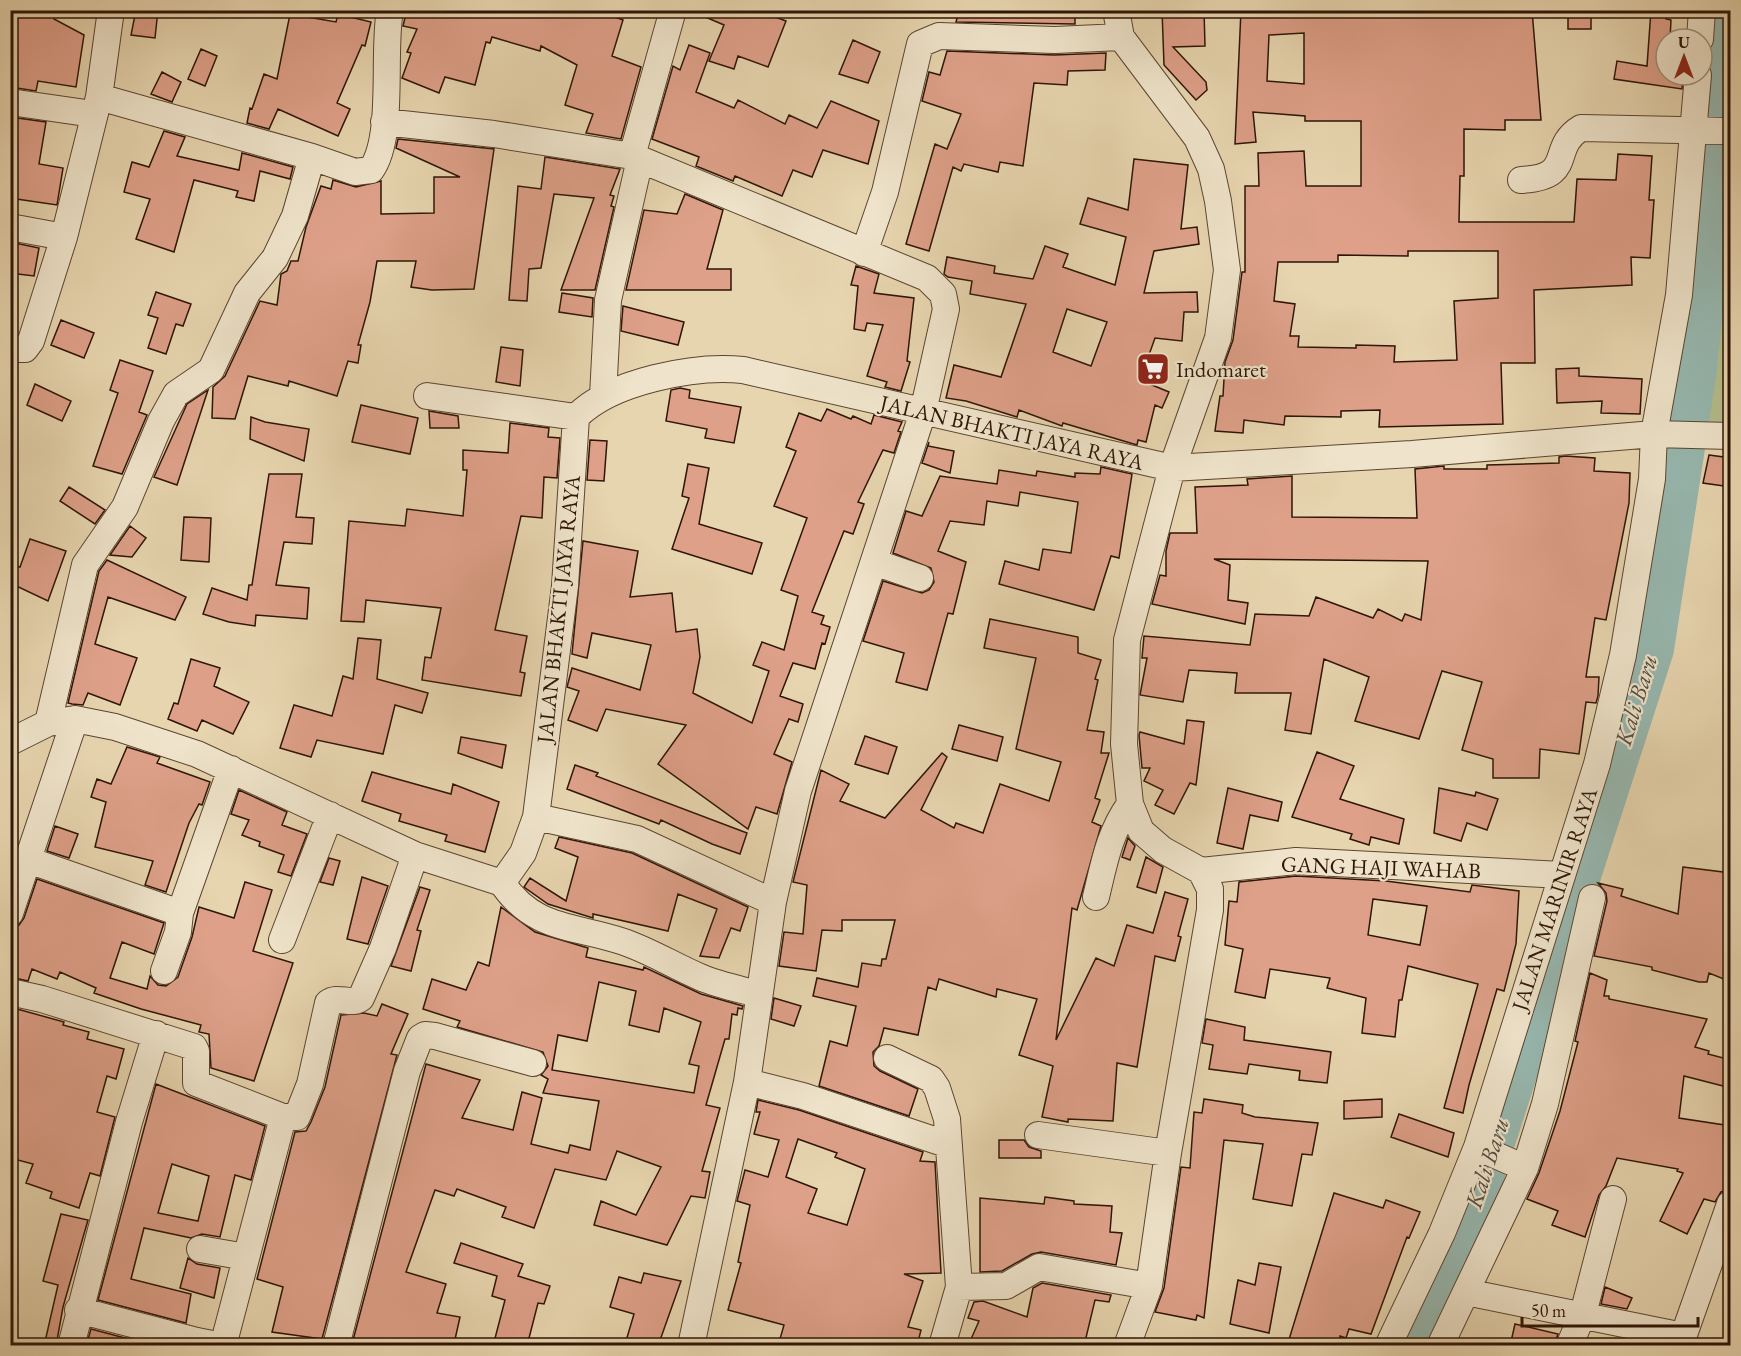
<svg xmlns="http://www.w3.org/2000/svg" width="1741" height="1356" viewBox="0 0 1741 1356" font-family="'EB Garamond',serif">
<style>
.green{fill:#b5bd8b;stroke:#726948;stroke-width:1.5}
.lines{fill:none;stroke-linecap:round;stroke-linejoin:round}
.river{stroke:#97b8b0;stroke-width:42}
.building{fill:#dea089;stroke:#2e1506;stroke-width:1.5;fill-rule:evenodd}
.minor-casing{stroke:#5c4530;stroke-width:28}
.minor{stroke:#efe4cb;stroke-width:26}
.labels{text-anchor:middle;stroke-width:4.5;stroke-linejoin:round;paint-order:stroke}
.poi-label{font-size:22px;fill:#2e1506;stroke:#efe4cb;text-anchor:start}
.street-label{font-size:22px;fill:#2e1506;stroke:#efe4cb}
.water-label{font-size:24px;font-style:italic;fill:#534e42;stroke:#efe4cb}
</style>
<rect width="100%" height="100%" fill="#e7d5af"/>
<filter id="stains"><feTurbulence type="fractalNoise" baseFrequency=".00333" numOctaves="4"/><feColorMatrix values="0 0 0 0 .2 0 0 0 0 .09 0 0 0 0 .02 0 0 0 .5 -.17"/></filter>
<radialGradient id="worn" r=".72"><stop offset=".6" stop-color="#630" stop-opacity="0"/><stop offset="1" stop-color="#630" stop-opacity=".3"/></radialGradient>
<path class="green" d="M1702 11H1730V395L1726 436 1654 434 1702 75Z"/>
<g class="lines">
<path class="river" d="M1411 1346 1456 1260 1653 649 1696 369 1730 23"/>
</g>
<path class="building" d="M10 10 54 17V19L84 35 76 87 38 81 36 91 10 87Z
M136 10H158L155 38 131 35Z
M407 10H597L623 20 612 56 641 67 621 139 586 133 593 114 565 105 577 65 541 46 540 51 492 37 490 43 486 42 475 85 445 77 439 93 402 78 411 53 407 52 417 29 403 26Z
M689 10H757L786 21 768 67 738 56 734 69 709 61 724 25Z
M959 10H1075V24L956 22Z
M1162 10H1204L1205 46 1173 47 1206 82 1207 90 1196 100 1164 65Z
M1241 10H1532L1541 120H1505V130L1464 129V176H1460L1459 222H1574L1577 179 1616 180 1618 154 1652 156 1649 200H1654L1650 258 1631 257 1632 285 1534 290 1535 363H1501L1503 424 1379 427 1380 410 1341 411V417L1285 416 1284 425 1244 420 1243 433 1215 431 1220 396H1223L1225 362 1233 340 1242 272H1245V186H1259L1258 153 1304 151 1306 186H1361V121H1305V116L1253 112 1256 142 1235 144ZM1304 33V84L1267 81 1269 35ZM1408 251H1498V298L1454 301 1457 360 1394 362 1395 346 1356 345V348L1298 347 1299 336H1290L1295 304 1274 301 1278 262H1338V255L1408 256Z
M1568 10H1591V29H1568Z
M1651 10H1666V19L1671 20 1670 39H1666V75H1683L1682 89 1614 79 1617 61 1647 66Z
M290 14 336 22 338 14 371 22 365 46 362 45 337 103 350 109 338 136 278 109 269 129 247 123 250 108 252 109 264 74 277 79Z
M853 40 880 52 868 83 839 74Z
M689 45 710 53 696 92 734 108 738 100 785 124 789 115 817 128 831 101 879 121 868 164 823 150 812 177 793 170 782 196 735 176 733 181 696 166 699 157 652 139 673 66 680 70Z
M201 49 217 56 205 86 188 79Z
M947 51 1054 55 1106 53 1105 70 1068 71 1067 85 1034 83 1023 166 1000 162 998 172 964 164 961 171 953 167 929 251 906 244 935 144 947 149 961 114 922 101 929 72 940 75Z
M162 72 181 82 172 102 151 94Z
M10 117 46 122 39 164 63 168 57 205 10 198Z
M164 131 185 137 177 156 239 170 242 153 293 167 290 179 260 171 254 201 236 197 238 191 194 180 174 252 136 239 150 199 124 192 132 162 149 167Z
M398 139 494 149 474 289 432 290 411 287 416 261H377L370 302 358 345H361L358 363 348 361 337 396 289 381 288 386 248 376 235 419 212 418 213 387 225 376 260 301 277 305 281 274 287 271 291 261H298L306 227 321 186 331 189 333 180 356 187 381 181V214L434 213V177H460L396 148Z
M545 157 620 169 610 195 614 196 611 206 614 207 595 290H561L594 198 554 194 541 268 529 269 527 301 509 300 518 186 541 189Z
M1134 159 1188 165 1181 229 1197 227 1199 244 1154 251 1144 293 1197 292 1198 312H1184L1182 341 1155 338 1140 380 1169 392 1162 408 1155 405 1146 442 1138 440 1137 445 1063 423 1062 426 1019 410 1017 417 966 401 946 398 954 365 1001 377 1026 304 970 294 972 281 948 277 944 274 947 257 995 266 994 273 1033 279 1045 246 1068 254 1063 267 1115 285 1126 237 1080 224 1088 198 1128 210ZM1067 309 1107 322 1091 366 1053 352Z
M685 194 723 210 707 269H731V290H626L644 210 677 214Z
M10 242 39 248 34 276 10 273Z
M856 266 879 274 874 293 914 298 907 361 910 362 901 391 885 387 887 382 867 376 883 325 867 323 865 331 854 329 858 286 851 285Z
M156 292 191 304 183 326 176 324 166 354 148 348 158 318 148 315Z
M562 293 593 298 592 317 559 312Z
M623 306 684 322 678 345 621 331Z
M61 320 94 333 84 358 51 345Z
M501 347 523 350 520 386 496 382Z
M120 360 153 371 139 412 147 415 122 474 93 466 118 393 110 390Z
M1579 368V376L1642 379 1640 414 1601 413 1602 401 1557 403 1556 369Z
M35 384 71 401 62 421 27 405Z
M680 388 690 390 689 398 741 407 734 443 705 438 707 429 666 421 671 390Z
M208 390 177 485 154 477 187 404Z
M361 405 418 418 410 454 352 442Z
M827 409 851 419 853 416 871 424 874 415 902 422 898 431 901 432 894 453 883 450 858 502 864 504 853 534 844 531 812 612 824 616 821 624 830 627 825 644 822 643 815 669 793 663 780 696 803 704 798 722 789 719 774 754 792 762 777 814 756 807 748 829 658 764 686 725 606 709 597 731 568 720 579 691 567 687 572 668 640 690 651 645 592 633 587 658 572 654 583 541 638 551 630 597 672 593 676 632 697 629 700 657 693 693 752 723 769 671 753 665 762 642 784 650 798 596 781 590 807 518 774 506 796 451 786 447 799 413 821 421Z
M429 411 458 416 459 428H430Z
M251 417 265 422 309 429 304 461 250 439Z
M510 423 549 428 548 437 560 438 557 478 544 477 542 518 521 516 495 630 527 636 520 672 525 673 521 696 422 680 425 657 431 658 441 608 366 600 364 622 341 621 349 521 405 526 407 509 463 516 467 470H463V450L508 453Z
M590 440 607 441 604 481 587 480Z
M929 442 928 446 954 451 950 473 922 463Z
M1709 455 1731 458V487L1703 483Z
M1565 456 1595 458 1594 471 1630 473 1629 503 1606 620 1595 618 1586 677H1599L1598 696 1596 703 1586 702 1579 754 1540 749 1539 778H1493V759L1462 750 1482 682 1442 671 1419 739 1355 721 1369 677 1324 659 1311 734 1285 730 1291 693H1235L1237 673 1189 670 1183 702 1140 695 1147 658H1142L1144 636 1250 645 1255 614 1309 616 1316 597 1373 618 1378 609 1402 621 1405 614 1421 620 1428 561 1214 559 1230 565 1228 600 1248 603 1245 624 1152 604 1160 575 1166 576V551L1170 533H1197L1195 487 1248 485 1247 479 1292 476V517L1417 518 1415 469 1444 466V469H1487V465L1559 463V457Z
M688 464 709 468 699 524 762 543 752 574 672 549 689 498 682 496Z
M1101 467 1132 474 1119 558 1111 556 1094 610 999 584 1005 561 1039 570 1043 549 1071 553 1078 502 1020 492 1018 506 987 501 984 525 950 521 938 551 966 562 953 614 948 613 927 690 896 682 904 653 863 641 883 581 922 593 929 590 934 582 931 568 893 553 906 511 922 516 940 476 997 484 999 470 1036 476 1037 471 1075 477V473L1100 474Z
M269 474H302L296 517 314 518 312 544 284 542 276 585 309 588 307 619 256 615 255 626 229 622 203 614 212 588 247 600 249 585H252Z
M69 487 105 510 95 524 60 501Z
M184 517 211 518 209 562 181 560Z
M130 526 146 538 132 557 110 555Z
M30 539 66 551 48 601 10 583V577L16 566 20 567Z
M107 560 186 597 175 620 108 597 95 644 137 658 120 705 88 693 83 705 72 704 68 703 99 571Z
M990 619 1078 637V653L1101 660 1095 679 1098 680 1087 730 1104 732 1101 753H1109L1095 798 1100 800 1092 822 1101 826 1077 910 1072 908 1056 1040 1096 958 1114 966 1127 925 1153 933 1165 892 1188 899 1178 936 1181 937 1175 961 1155 956 1137 1067 1117 1063 1113 1121 1068 1119V1122L1042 1117 1053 1066 1019 1055 1037 999 997 989 996 997 939 979 936 990 928 987 918 1035 884 1028 879 1046 873 1052 874 1066 880 1071 918 1089 909 1116 819 1086 830 1041 847 1046 856 1006 813 996 817 978 858 987 862 963 881 966 882 959H886L895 920H842V931L822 930 816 971 779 966 784 932 803 934 807 885 793 882 821 770 849 784 840 801 885 818 942 753 947 757 921 810 954 828 956 823 983 833 1000 784 1049 801 1061 762 1016 749 1036 658 984 648Z
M358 638 381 640 377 679 428 693 422 713 395 705 383 754 317 740 311 757 280 748 294 705 332 716 343 676 353 679Z
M191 659 220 668 214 686 249 702 233 734 202 720 197 731 168 719 174 703 178 704Z
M1187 720 1204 722 1196 785 1190 783 1174 814 1155 805 1163 790 1144 781 1150 768H1142L1139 735 1140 732 1184 744Z
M959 725 1003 737 997 761 952 749Z
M865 736 897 747 888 774 855 764Z
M461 737 506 745 502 768 458 753Z
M127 747 160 757 157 763 210 782 202 805 199 804 189 823 166 892 145 885 153 861 95 847 106 802 91 797 97 779 111 784Z
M1317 752 1354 766 1340 799 1404 819 1399 844 1371 837 1369 845 1350 839 1352 834 1292 817Z
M575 765 598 773 596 776 747 833 740 854 712 844 661 820 659 824 567 789Z
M372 772 451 794 453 784 499 802 485 852 445 841 447 835 399 821 401 814 362 801Z
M1228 788 1282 802 1278 821 1250 815 1243 849 1217 843Z
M1439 788 1475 796 1476 792 1498 799 1487 830 1467 823 1461 841 1434 833Z
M239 790 287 812 282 825 307 834 291 876 278 872 284 855 259 846 260 842 242 835 249 820 231 814Z
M55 826 78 834 69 858 47 851Z
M559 837 632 853 748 907 740 931 731 928 719 958 700 956 717 909 678 894 668 931 593 914V918L548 904 524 887 530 878 566 901 578 857 555 848Z
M1128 838 1135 846 1130 860 1122 857Z
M1146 857 1163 867 1156 893 1137 887Z
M329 858 340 861 333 885 320 882Z
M1683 867 1731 873V982L1709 973 1707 982H1699L1652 970V967L1594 956 1607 901 1606 893 1598 883 1623 889 1621 896 1678 914Z
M1296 876 1386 881 1470 892 1472 885 1519 891 1516 944 1504 991 1497 989 1469 1085 1463 1113 1444 1108 1478 984 1408 966 1402 1000H1399L1395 1037 1362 1033 1366 998 1327 988 1330 978 1270 969 1265 998 1235 992 1243 949 1225 945 1229 901 1237 902 1239 882ZM1373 899 1427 906 1420 945 1368 935Z
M362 877 388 886 368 944 347 939Z
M37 879 164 923 154 954 122 942 110 978 147 989 150 976 158 985 166 986 178 977 192 937 199 907 234 918 245 882 272 890 253 951 293 963 254 1081 211 1068 209 1034 199 1032 201 1025 141 1009 94 993 96 988 60 972 57 979 32 969 28 981 10 977V928L19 925 24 918Z
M420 887 430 890 417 930 421 931 411 971 391 966Z
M501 907 535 932 588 948 586 957 643 970 644 967 701 994 743 1006 742 1009 738 1008 737 1015 732 1014 729 1039H725L706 1105 720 1108 702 1171 710 1172 705 1198 691 1196 667 1245 594 1225 601 1201 636 1215 661 1167 617 1151 606 1180 555 1169 534 1228 502 1217 506 1207 457 1189 454 1196 435 1190 406 1272 446 1284 437 1313 460 1317 454 1344 443 1341 442 1346 352 1344 426 1064 480 1080 462 1118 513 1130 522 1092 542 1098 531 1144 568 1153 570 1145 590 1150 599 1101 543 1093 548 1079 541 1075 548 1066 543 1052 457 1027 460 1021 423 1009 432 979 466 990 478 962 489 966ZM599 982 636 991 629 1025 659 1032 664 1008 701 1022 689 1064 699 1066 694 1093 552 1070 558 1035 587 1041Z
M1590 973 1607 980 1604 996H1609V999L1707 1019 1695 1047 1709 1051 1708 1054 1731 1060 1727 1087 1684 1076 1679 1118 1731 1126V1189L1721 1192 1715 1202 1704 1199 1687 1234 1660 1221 1683 1173 1677 1171 1678 1169 1617 1158 1606 1186 1599 1195 1585 1237 1552 1225 1558 1211 1527 1199 1539 1173 1560 1111 1578 1042 1575 1041Z
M774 998 801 1006 794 1026 771 1019Z
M382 1004 408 1014 391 1054 397 1055 322 1339 272 1332 283 1287 257 1279 295 1132 306 1131 311 1122 325 1087 341 1015 364 1013 377 1016Z
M10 1007 64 1022 63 1025 89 1032 87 1039 124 1049 116 1079 107 1076 97 1112 115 1117 100 1176 90 1173 79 1208 50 1198 52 1192 26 1183 33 1164 10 1158V1134L16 1113 10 1110Z
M1206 1019 1245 1027 1244 1040 1331 1052 1327 1083 1299 1080 1300 1071 1249 1064 1247 1074 1209 1069 1213 1045 1202 1043Z
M156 1084 265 1126 251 1180 235 1175 220 1237 202 1234 191 1238 144 1228 131 1279 191 1294 186 1323 98 1300ZM172 1164 209 1176 198 1221 158 1213Z
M1204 1099 1243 1105 1242 1113 1255 1117 1318 1123 1312 1155 1302 1154 1292 1206 1253 1199 1263 1144 1224 1140 1204 1318 1197 1315 1196 1320 1155 1312 1164 1288 1181 1167 1190 1168 1194 1112 1202 1113Z
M1382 1099V1117L1344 1119V1101Z
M758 1100 799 1110 923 1152 920 1161 935 1162 941 1273 904 1274 923 1281 908 1327 921 1330 917 1346H778L784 1325 728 1310 741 1263 738 1262 750 1205 737 1201 745 1170 768 1177 779 1140 754 1134 760 1112H756ZM798 1139 837 1153 835 1157 865 1169 847 1225 808 1213 817 1189 786 1177Z
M1399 1114 1454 1133 1448 1157 1391 1137Z
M999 1140H1024L1029 1147 1041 1151V1158H999Z
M1334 1193 1383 1208 1386 1200 1420 1212 1409 1238 1407 1237 1371 1334 1349 1329 1346 1338 1340 1336 1339 1346H1287Z
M1045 1197 1074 1201V1204L1112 1206 1110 1232 1122 1233 1116 1265 1041 1252 1032 1254 1002 1271 980 1272V1198L1044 1204Z
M61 1214 88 1220 63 1307 56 1346H44L58 1285 43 1281Z
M461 1243 523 1264 518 1276 550 1286 544 1304 538 1303 527 1346H493L505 1300 492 1296 497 1276 454 1263Z
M188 1258 197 1264 220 1268 214 1298 180 1288Z
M1259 1263 1281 1267 1269 1333 1230 1324 1238 1280 1255 1285Z
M644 1273 681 1281 658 1346H640L626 1341 634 1314 610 1307 619 1277 641 1283Z
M1042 1283 1111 1295 1109 1302 1095 1300 1084 1346H968L979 1321 968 1318 974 1302 983 1301 1027 1317 1033 1288Z
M1605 1287 1632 1298 1627 1309 1601 1304Z
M1515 1324 1558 1334 1554 1346H1510Z
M91 1329 155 1346H96L87 1343Z"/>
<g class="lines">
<defs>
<path id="minor" d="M1116 10 1121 37 1197 138 1211 169 1218 201 1227 270 1218 338 1172 468 1127 640 1124 744 1130 804 1141 831 1163 850 1201 871 1210 889V910L1168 1153 1149 1286 1127 1346
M1700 39 1702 10
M99 97 312 157 355 172 371 170C395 137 382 52 390 10
M10 102 93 114
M384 122 494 134 632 156 927 278 943 294 946 309 923 412 798 791 773 902 747 1082 691 1346
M632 156 673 10
M1521 180C1577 177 1548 148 1581 128L1730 131
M10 227 64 237
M864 253 885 192 920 44 939 36 1055 40 1121 37
M10 349H25L31 341 64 237 99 97 111 10
M427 396 576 417
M603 396 608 300 640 159
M874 562 920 578
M48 723 85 565 125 507 161 421 176 394 211 370 247 293 275 258 295 216 312 157
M10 742 48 723 75 719 115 727 197 754 415 855 502 883
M536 817 637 839 773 902
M28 860 180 913
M1201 871 1296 861 1562 875
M502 883 523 853 536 817 565 586 576 417C611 381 695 365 743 370L1172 468 1412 454 1654 434 1730 436
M502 883C534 930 572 925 621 941 649 950 674 966 700 977 718 985 739 989 758 994
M1096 897C1104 864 1109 833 1130 804
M10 913 75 719
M282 940 330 815
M164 971 178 932 180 913 231 769
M10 992 42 999 194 1047 196 1051V1083L283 1117H297L310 1084 328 1003C338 995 351 1006 361 998L383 948 415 855
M887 1058 931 1079 937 1088 947 1119 959 1287 942 1346
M747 1082 803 1096 949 1145
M1038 1135 1168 1153
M1477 1147 1525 1168
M200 1249 246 1257
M959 1287 1006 1286 1039 1267 1149 1286
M1466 1292 1683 1336
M78 1310 197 1341 222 1346
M71 1346 129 1122 156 1034
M223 1346 283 1117
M336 1346 407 1071 420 1038 425 1035 435 1036 533 1063
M1388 1346 1442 1233 1477 1147 1597 764 1623 655 1652 479 1654 434 1679 295 1698 75
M1440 1346 1525 1168 1545 1104 1592 898
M1569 1346 1583 1314 1613 1199
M1680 1346 1730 1204"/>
</defs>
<use href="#minor" class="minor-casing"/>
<use href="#minor" class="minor"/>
</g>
<defs>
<symbol id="supermarket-square" viewBox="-11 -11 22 22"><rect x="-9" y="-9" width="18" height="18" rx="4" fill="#8f2418" stroke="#efe4cb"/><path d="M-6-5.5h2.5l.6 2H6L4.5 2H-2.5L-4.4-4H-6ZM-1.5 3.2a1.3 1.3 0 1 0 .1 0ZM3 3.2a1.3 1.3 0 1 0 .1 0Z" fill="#fff"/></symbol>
</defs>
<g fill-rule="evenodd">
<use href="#supermarket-square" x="1134" y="350" width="38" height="38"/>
</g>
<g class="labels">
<g class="poi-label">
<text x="1176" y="377">Indomaret</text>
</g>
<g class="street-label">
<text transform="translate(1012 432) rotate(13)" y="8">JALAN BHAKTI JAYA RAYA</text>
<text transform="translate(558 609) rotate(-84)" y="8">JALAN BHAKTI JAYA RAYA</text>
<text transform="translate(1381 867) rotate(2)" y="8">GANG HAJI WAHAB</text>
<text transform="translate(1554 899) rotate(-72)" y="8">JALAN MARINIR RAYA</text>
</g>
<g class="water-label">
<text transform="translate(1636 700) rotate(-73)" y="8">Kali Baru</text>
<text transform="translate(1487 1163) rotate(-72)" y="8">Kali Baru</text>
</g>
</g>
<rect width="1741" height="1356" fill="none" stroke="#e7d5af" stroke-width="36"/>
<rect x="12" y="12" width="1717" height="1332" fill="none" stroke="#2e1506" stroke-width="3"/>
<rect x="18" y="18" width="1705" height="1320" fill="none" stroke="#2e1506" stroke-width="1.5"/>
<g transform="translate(1684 57)"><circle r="28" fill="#efe4cb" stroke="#a2917c" stroke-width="1.5"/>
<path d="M0-4.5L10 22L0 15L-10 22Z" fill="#8f2418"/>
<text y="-9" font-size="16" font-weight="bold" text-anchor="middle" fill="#2e1506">U</text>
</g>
<path d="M1522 1317v9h176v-9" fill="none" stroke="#2e1506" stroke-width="3"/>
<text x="1531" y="1317" font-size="18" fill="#2e1506" stroke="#efe4cb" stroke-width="4.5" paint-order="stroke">50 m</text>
<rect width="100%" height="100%" filter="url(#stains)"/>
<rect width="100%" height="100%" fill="url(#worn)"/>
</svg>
